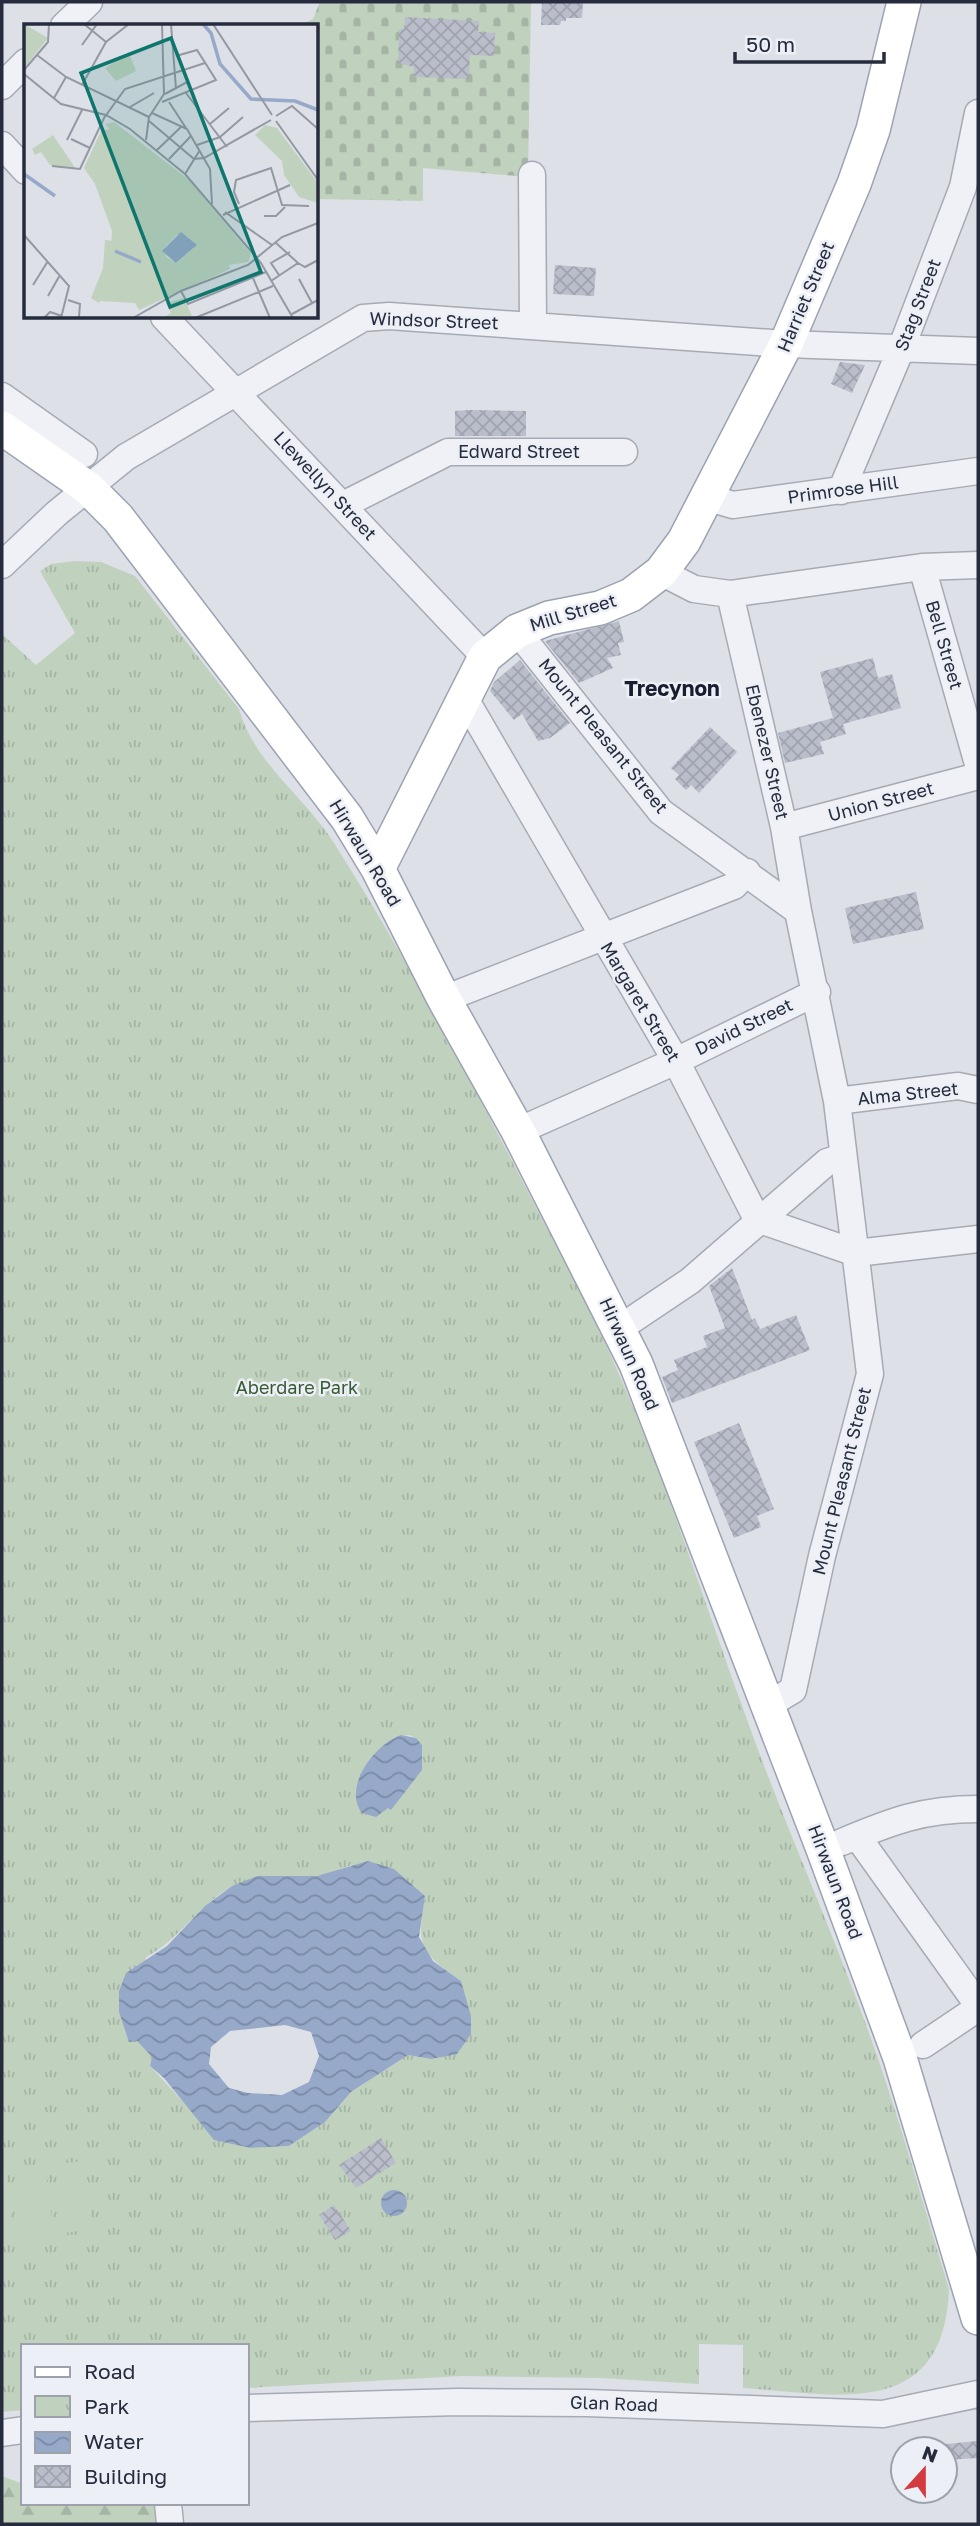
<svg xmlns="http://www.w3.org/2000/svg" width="980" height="2526" viewBox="0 0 980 2526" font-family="'Golos Text',sans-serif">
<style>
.forest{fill:url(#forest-firs)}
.cemetery{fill:url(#cemetery-stones)}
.park{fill:url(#park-tufts);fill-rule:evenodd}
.garden{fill:#c0d2be}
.water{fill:url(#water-waves);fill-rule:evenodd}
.building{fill:url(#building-cross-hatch)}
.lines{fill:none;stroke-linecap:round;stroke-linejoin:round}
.minor-casing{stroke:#a6aab4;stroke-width:29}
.major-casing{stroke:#9ca2b3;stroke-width:36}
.minor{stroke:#f0f1f6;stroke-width:26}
.major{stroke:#fff;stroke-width:33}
.labels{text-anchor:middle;stroke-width:5;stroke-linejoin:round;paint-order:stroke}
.street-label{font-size:18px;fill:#262c3e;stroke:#eceff5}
.park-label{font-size:18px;fill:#365b33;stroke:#eceff5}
.quarter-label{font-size:21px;font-weight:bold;fill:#181d2f;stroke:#eceff5}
.inset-river{fill:none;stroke:#96a9c9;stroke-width:3.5}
.inset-road{fill:none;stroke:#9498a3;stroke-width:2}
.view{fill:#0f766e;fill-opacity:0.15;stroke:#0f766e;stroke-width:3.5}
.inset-edge{fill:none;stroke:#262c3e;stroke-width:3.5}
</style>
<defs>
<pattern id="forest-firs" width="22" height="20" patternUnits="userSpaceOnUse" patternTransform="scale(1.75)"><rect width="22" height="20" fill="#c0d2be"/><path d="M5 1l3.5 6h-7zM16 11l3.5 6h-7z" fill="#a5b4a4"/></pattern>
<pattern id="cemetery-stones" width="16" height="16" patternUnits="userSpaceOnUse" patternTransform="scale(1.75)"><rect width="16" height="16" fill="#c0d2be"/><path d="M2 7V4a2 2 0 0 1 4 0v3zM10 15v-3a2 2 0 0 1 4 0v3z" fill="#a5b4a4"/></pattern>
<pattern id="park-tufts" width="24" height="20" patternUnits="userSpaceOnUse" patternTransform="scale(1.75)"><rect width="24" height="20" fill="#c0d2be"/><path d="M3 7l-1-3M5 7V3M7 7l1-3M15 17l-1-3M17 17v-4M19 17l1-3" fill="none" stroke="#a5b4a4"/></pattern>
<pattern id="water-waves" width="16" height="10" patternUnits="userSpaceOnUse" patternTransform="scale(1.75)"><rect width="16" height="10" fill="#96a9c9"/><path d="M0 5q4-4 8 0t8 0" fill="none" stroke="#7a8aa5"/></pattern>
<pattern id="building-cross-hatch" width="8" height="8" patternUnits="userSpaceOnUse" patternTransform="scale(1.75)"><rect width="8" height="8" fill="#babeca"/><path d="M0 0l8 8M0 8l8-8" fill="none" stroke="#a0a3af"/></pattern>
</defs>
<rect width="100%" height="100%" fill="#dde0e7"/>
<path class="forest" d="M2 2476 23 2484V2503H159L160 2524H2Z"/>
<path class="cemetery" d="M320 2H531L528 177 423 168V201L317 199V26H298L313 19Z"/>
<path class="park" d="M75 561 101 562 135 576 239 709C254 763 305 797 334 843 424 985 500 1139 578 1288 651 1428 696 1581 750 1728 786 1827 829 1923 865 2022 897 2109 922 2200 949 2289 944 2422 836 2394 743 2388V2345L699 2344V2384L600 2378 462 2376 247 2388V2346H23V2410L2 2412V634L36 665 75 633 40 571 51 564ZM409 1735 416 1738 420 1764 355 1792 390 1741 395 1737ZM352 1865 425 1896C417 1948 418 1950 461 1981L431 2059 408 2055 351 2092 325 2122 289 2146 251 2148 187 2106 150 2066 152 2057 137 2041 146 1957C179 1940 197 1907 229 1888 250 1876 291 1878 315 1876 327 1875 340 1869 352 1865Z"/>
<path class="garden" d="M85 2161 93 2229 64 2233 55 2164Z
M45 2165 54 2234 24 2237 15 2169Z
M2 2169H5L14 2239 2 2240Z"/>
<path class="water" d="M401 1735 416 1738 422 1745V1770L391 1810 388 1808 376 1817 362 1813C342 1787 375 1744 401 1735Z
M368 1861 394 1869 425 1896 419 1937 433 1961 461 1981 471 2016V2034L457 2054 431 2059 408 2055 351 2092 325 2122 289 2146 251 2148 214 2140 164 2078 150 2066 152 2057 137 2041 129 2042 119 2012V1991L126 1973 167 1946 205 1906 232 1886 257 1876H317ZM285 2025 311 2032 319 2056 309 2082 282 2095 248 2093 229 2088 209 2064 211 2047 230 2031Z
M381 2203a13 13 0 1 1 26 0a13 13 0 1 1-26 0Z"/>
<path class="building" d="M542 2H583L582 18H566V21H561L560 25H541Z
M405 17 479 21 478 32 495 33 494 56 470 55 469 79 414 77V67L398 63 399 29H404Z
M555 265 596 268 594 296 553 294Z
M840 362 865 365 852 393 831 384Z
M470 410 526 411V436H455V411Z
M619 621 624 642 618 643 621 655 607 658 613 668 579 683 545 641Z
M873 658 878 678 892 674 901 708 843 724 846 734 820 742 824 754 785 763 778 733 833 718 820 672Z
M520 660 570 723 550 738 538 741 522 714 514 720 490 691 494 682Z
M710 727 737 752 699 793 691 785 686 790 675 779 679 775 671 768Z
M916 892 924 929 853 944 845 908Z
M732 1268 752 1320 755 1318 760 1329 796 1315 810 1350 672 1403 662 1377 678 1370 674 1360 707 1347 703 1336 725 1328 709 1286Z
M739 1423 774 1509 757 1516 761 1527 734 1538 694 1442Z
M381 2138 396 2163 356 2188 339 2165Z
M334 2205 351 2231 335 2240 319 2215Z
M978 2441V2458L945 2460V2444Z"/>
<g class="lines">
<defs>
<path id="minor" d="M64 26 89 2
M2 86 26 62
M2 145 26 171
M532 175 533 325
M164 317 485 657
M2 396 84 454
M841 491 901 349 963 187 978 113
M709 498 733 505 978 471
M343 505 448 452H624
M2 565 57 513 126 457 363 318 389 316 786 344 978 351
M922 567 978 764
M661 572 694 589 730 594 922 567 978 565
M730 594 784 827 798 911
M517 631 661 812 798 911 837 1101 870 1374 822 1556 793 1690 766 1706
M464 697 676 1061 757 1219 856 1253 978 1239
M784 827 978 776
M444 999 734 886 747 872
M837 1101 958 1086 978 1090
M518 1131 676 1061 817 992
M620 1328 690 1281 827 1162 843 1157
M857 1836 978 2005
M842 1842C892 1821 923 1809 978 1809
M923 2045 978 2008
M247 2408 458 2402 587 2403 883 2414 978 2394
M2 2433 23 2430
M168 2503 170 2524"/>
<path id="major" d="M2 428 88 488 118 518 347 818 378 869 444 999 518 1131 636 1364 823 1849 900 2058 978 2318
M378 869 485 657 517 631 549 618 600 608 631 595 661 572 684 541 786 344 854 184 873 130 904 2"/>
</defs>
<use href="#minor" class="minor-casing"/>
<use href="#major" class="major-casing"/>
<use href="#minor" class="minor"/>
<use href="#major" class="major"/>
</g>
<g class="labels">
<g class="street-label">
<text transform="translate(806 297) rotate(-67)" y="6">Harriet Street</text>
<text transform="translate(918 305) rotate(-69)" y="6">Stag Street</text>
<text transform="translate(434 321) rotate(2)" y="6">Windsor Street</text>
<text x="519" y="458">Edward Street</text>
<text transform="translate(325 486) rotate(47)" y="6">Llewellyn Street</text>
<text transform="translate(843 490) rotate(-8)" y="6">Primrose Hill</text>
<text transform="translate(573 613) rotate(-17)" y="6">Mill Street</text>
<text transform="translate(944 645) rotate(74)" y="6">Bell Street</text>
<text transform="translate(603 736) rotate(51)" y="6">Mount Pleasant Street</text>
<text transform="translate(767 752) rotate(77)" y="6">Ebenezer Street</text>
<text transform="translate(881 802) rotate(-15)" y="6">Union Street</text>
<text transform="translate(365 853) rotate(59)" y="6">Hirwaun Road</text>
<text transform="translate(640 1002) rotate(59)" y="6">Margaret Street</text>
<text transform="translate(744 1027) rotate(-26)" y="6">David Street</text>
<text transform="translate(908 1094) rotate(-6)" y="6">Alma Street</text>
<text transform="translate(629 1354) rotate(66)" y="6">Hirwaun Road</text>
<text transform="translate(842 1481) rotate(-76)" y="6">Mount Pleasant Street</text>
<text transform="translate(835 1882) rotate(69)" y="6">Hirwaun Road</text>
<text transform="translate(614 2404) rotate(2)" y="6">Glan Road</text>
</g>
<g class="park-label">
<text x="297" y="1394">Aberdare Park</text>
</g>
<g class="quarter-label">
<text x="672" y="696">Trecynon</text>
</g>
</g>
<g transform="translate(24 24)">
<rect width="294" height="294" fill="#dde0e7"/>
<path d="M241 101 253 104 294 159V179L275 173 260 151 258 137 231 111ZM81 216 88 217 86 249 75 279 67 274 79 244ZM160 274 168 292 138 294 147 289 142 279Z" fill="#c0d2be"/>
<path d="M0 0 24 14 0 44ZM105 29 112 47 92 57 81 44Z" fill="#c0d2be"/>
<path d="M90 98 164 155 227 230 224 238 205 241 206 245 115 286 111 279 76 277 86 244 88 207 71 160 60 144 77 107 86 105 81 100ZM153 211 164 213 170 224 153 239 142 233 141 223Z" fill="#c0d2be" fill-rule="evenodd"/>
<path d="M29 111 52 145 26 141 17 128 11 131 8 125Z" fill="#c0d2be"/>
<path d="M157 208 173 221 152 239 138 227Z" fill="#96a9c9"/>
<path class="inset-river" d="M179 0 187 9 196 40 227 75 271 77 294 86M0 150 31 172M91 227 117 238"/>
<path class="inset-road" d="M60 0 82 18M147 0 152 65M189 0 248 91M58 21 73 0M13 31 42 53 125 93M0 46 24 18 25 0M0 50 37 80 82 91 106 105 161 150 237 239 269 294M58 61 82 18 105 0M162 69 203 123M141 70 165 57M30 74 42 53M138 78 192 56 173 26 152 32M145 78 162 104M106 83 130 69M128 89 163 105 167 112 186 145 188 180M252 92 268 82 294 105M125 97 170 135 180 134 247 96M252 97 294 156M186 100 205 84M47 115 66 124M43 116 58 86M122 116 125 93 140 70 138 0M173 121 196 113 219 93M133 126 157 103M145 135 167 112M28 142 56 145 80 94 101 65 181 39M161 150 176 126M215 180 210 168 212 156 247 144 258 181 285 182M201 188 248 221M199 191 266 161M240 192H252L261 183M0 211 45 262 37 294M252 219 274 239M274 239 281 243 294 236M255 251 247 239 266 228M229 254 246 294M275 255 288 279M247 257 274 239M9 261 24 237M157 267 164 280 242 248M24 272 36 251M44 276 56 280 55 293M268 290 294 276M20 294 26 288 38 292M109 294 157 267 224 241 258 213 294 199M171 294 249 262"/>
<path class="view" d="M147 14 237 248 146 283 57 49Z"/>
<rect width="294" height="294" class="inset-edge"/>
</g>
<rect width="980" height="2526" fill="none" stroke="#262c3e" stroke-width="7"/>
<rect x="21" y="2344" width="228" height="161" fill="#eceff5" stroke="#9da1ac" stroke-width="2"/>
<rect x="35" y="2367" width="35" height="10" fill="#ffffff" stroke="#9da1ac" stroke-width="2"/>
<text x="84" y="2379" font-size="21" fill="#262c3e">Road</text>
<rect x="35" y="2396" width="35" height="21" fill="url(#park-tufts)" stroke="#9da1ac" stroke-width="2"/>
<text x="84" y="2414" font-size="21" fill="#262c3e">Park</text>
<rect x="35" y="2432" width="35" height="21" fill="url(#water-waves)" stroke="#9da1ac" stroke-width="2"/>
<text x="84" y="2449" font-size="21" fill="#262c3e">Water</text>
<rect x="35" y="2466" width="35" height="21" fill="url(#building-cross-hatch)" stroke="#9da1ac" stroke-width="2"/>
<text x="84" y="2484" font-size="21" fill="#262c3e">Building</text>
<g transform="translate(924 2470) rotate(21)"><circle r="33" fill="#eceff5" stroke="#9da1ac" stroke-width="2"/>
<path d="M0-5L12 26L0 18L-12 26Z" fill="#d33b41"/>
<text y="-10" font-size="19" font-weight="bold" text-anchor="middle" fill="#262c3e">N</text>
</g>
<path d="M735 52v10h149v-10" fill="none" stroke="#262c3e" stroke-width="3.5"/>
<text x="746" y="52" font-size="21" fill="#262c3e" stroke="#eceff5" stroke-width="5" paint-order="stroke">50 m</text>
</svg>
